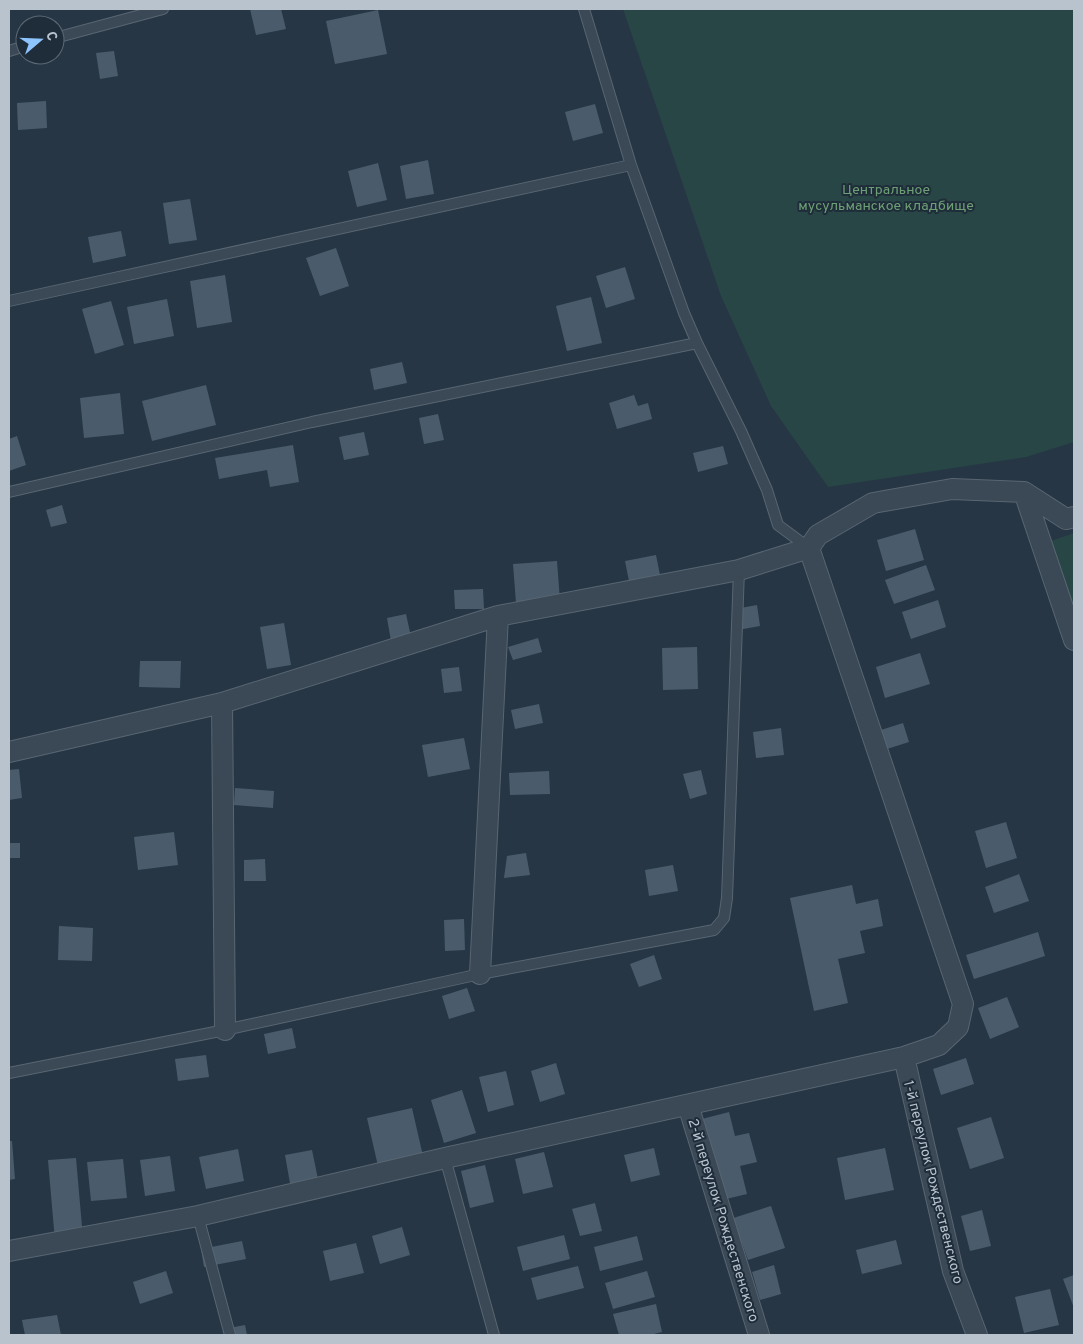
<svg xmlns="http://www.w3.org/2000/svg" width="1083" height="1344" viewBox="0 0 1083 1344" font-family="Overpass,sans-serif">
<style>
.green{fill:#284646}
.building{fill:#4a5c6c}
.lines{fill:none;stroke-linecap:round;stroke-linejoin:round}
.lane-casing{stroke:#596672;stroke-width:12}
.street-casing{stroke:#596672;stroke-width:22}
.lane{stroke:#3b4855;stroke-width:10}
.street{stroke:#3b4855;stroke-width:20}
.labels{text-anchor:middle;stroke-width:4;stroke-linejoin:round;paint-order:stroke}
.park-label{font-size:14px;fill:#6ea075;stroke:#1f2d3a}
.street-label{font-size:14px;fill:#b8c3ce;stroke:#1f2d3a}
</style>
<rect width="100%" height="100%" fill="#263645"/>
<path class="green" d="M623 9H1074V442L1026 457 828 487 771 406 721 296Z
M1074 533V610L1051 541Z"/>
<path class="building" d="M250 9H281L286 29 256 35Z
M378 10 387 54 335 64 326 21Z
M114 51 118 76 100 79 96 53Z
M46 101 47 128 18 130 17 103Z
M595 104 603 133 573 141 565 112Z
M428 160 434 194 406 199 400 166Z
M378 163 387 200 357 207 348 171Z
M190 199 197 240 169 244 163 203Z
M121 231 126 256 93 263 88 237Z
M336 248 349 286 320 296 306 258Z
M625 267 635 299 606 308 596 276Z
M225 275 232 322 197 328 190 281Z
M591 297 602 343 567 351 556 306Z
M167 299 174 336 134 344 127 307Z
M111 301 124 345 95 354 82 309Z
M402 362 407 383 374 390 370 369Z
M206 385 216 425 152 441 142 401Z
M120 393 124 434 84 438 80 398Z
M634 395 638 406 648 403 652 419 617 429 609 403Z
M438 414 444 440 424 444 419 418Z
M364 432 369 455 344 460 339 437Z
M17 436 26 465 9 471V439Z
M293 445 299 482 270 487 267 470 219 479 215 458Z
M723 446 728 464 698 472 693 453Z
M62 505 67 523 51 527 46 510Z
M915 529 924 560 886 571 877 540Z
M656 555 662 585 631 591 625 561Z
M557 561 560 601 516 603 513 564Z
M926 565 935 590 894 604 885 580Z
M483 589 484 609H455L454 590Z
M938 600 946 627 911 639 902 612Z
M757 605 760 626 738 630 735 609Z
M406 614 411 637 391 641 387 618Z
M284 623 291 665 267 669 260 627Z
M538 638 542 652 513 660 508 647Z
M697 647 698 689 663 690 662 648Z
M920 653 930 684 885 698 876 667Z
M140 661H181L180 688 139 687Z
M459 667 462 691 444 693 441 669Z
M539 704 543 723 515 729 511 710Z
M903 723 909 742 887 749 881 730Z
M781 728 784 755 756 758 753 732Z
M464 738 470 769 428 777 422 745Z
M19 769 22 798 9 800V770Z
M701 770 707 794 690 799 683 774Z
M549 771 550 794 510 795 509 773Z
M235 788 274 791 273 808 234 805Z
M1006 822 1017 858 986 868 975 831Z
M174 832 178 865 138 870 134 837Z
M9 843H20V858H9Z
M526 853 530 875 504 878 507 856Z
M265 859 266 881H244V860Z
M673 865 678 891 649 896 645 870Z
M1019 874 1029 901 994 913 985 887Z
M852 885 856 904 878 899 883 926 860 931 865 953 838 959 848 1003 814 1011 790 898Z
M464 919 465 950 445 951 444 920Z
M59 926 93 928 92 961 58 960Z
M1038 932 1045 956 974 979 966 955Z
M654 955 662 979 639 987 630 964Z
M467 988 475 1011 449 1019 442 996Z
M1007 997 1019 1027 990 1039 978 1008Z
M292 1028 296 1048 268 1054 264 1034Z
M206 1055 209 1077 178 1081 175 1059Z
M966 1058 974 1084 941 1095 933 1069Z
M556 1063 565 1094 540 1102 531 1071Z
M506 1071 514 1105 488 1112 479 1077Z
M462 1090 476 1133 444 1143 431 1100Z
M412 1108 423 1156 378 1166 367 1118Z
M729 1112 735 1136 749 1133 757 1162 740 1166 747 1194 722 1200 702 1119Z
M991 1117 1004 1158 970 1169 957 1128Z
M9 1141H12L15 1179 9 1180Z
M654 1148 660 1175 631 1182 624 1155Z
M885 1148 894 1190 845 1200 837 1158Z
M238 1149 244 1181 206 1189 199 1157Z
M312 1150 319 1184 291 1189 285 1155Z
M544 1152 553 1187 523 1194 515 1159Z
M170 1156 175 1191 145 1196 140 1160Z
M76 1158 83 1238 55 1241 48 1160Z
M123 1159 127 1198 91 1201 87 1162Z
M485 1165 494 1202 470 1208 461 1171Z
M595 1203 602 1231 580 1236 572 1209Z
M771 1206 785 1248 748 1260 742 1243 736 1245 727 1220Z
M982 1210 991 1246 970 1251 961 1216Z
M402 1227 410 1255 380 1264 372 1236Z
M564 1235 570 1259 523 1271 517 1247Z
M637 1236 643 1260 600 1271 594 1247Z
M896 1240 902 1264 862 1274 856 1250Z
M242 1241 246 1259 204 1267 201 1249Z
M356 1243 364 1273 330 1281 323 1251Z
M774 1265 781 1294 760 1300 752 1272Z
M578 1266 584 1288 537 1300 531 1278Z
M166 1271 173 1293 140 1304 133 1282Z
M647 1271 655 1297 613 1309 605 1283Z
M1074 1275V1308L1063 1279Z
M1050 1289 1059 1325 1024 1333 1015 1297Z
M656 1304 662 1332 650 1335H619L613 1314Z
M57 1315 61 1335H25L22 1320Z
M245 1325 247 1335H225L224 1329Z"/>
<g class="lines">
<defs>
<path id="lane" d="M584 9 631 165 684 313 697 343 741 431 767 490 778 525 809 548
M55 38 163 9
M9 51 25 46
M9 301 631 165
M9 492 312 422 697 343
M9 1073 225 1030 480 974 714 930 724 918 727 898 739 570
M445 1158 494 1335
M198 1216 230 1335"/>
<path id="street" d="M1024 492 1074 640
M222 703 225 1030
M9 752 222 703 498 616 739 570 809 548 818 535 873 503 952 489 1024 492 1066 519 1074 517
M480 974 498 616
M904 1057 953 1271 977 1335
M688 1105 759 1335
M9 1251 198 1216 445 1158 904 1057 939 1045 958 1027 963 1004 809 548"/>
</defs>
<use href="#lane" class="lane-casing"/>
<use href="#street" class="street-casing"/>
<use href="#lane" class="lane"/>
<use href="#street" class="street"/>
</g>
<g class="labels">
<g class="park-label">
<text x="886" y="194">Центральное<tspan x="886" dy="16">мусульманское кладбище</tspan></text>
</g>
<g class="street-label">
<text transform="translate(934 1182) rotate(76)" y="5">1-й переулок Рождественского</text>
<text transform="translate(724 1220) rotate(73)" y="5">2-й переулок Рождественского</text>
</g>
</g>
<rect width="1083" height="1344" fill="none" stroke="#b8c3ce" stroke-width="20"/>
<g transform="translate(40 40) rotate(71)"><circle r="24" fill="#1f2d3a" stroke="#5c6975"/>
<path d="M0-4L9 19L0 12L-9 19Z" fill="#8dc4fe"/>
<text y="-8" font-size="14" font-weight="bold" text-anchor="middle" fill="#b8c3ce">С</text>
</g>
</svg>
